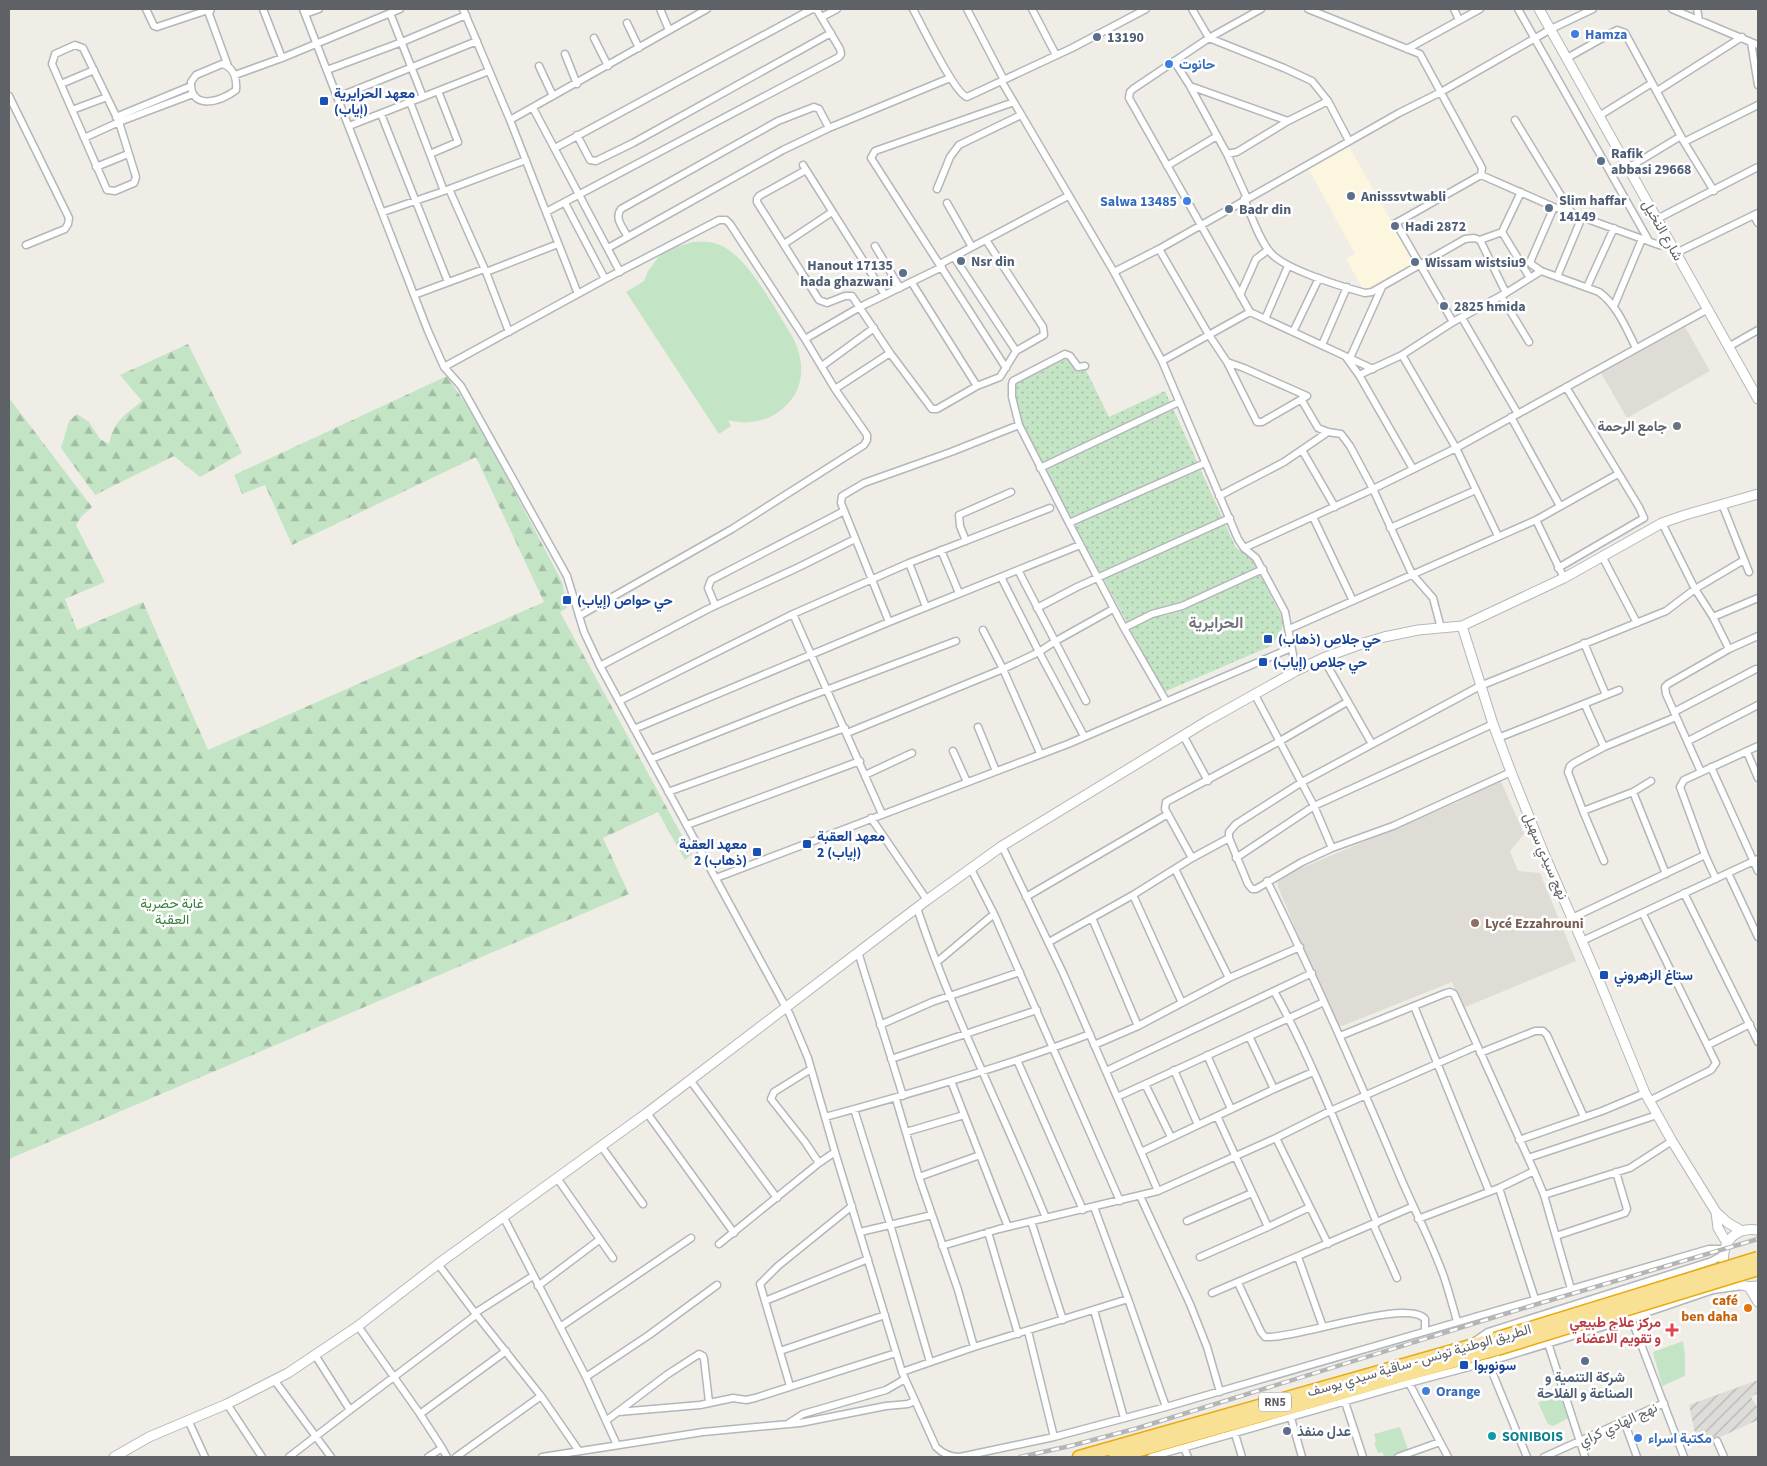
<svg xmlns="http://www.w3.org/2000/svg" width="1767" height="1466" viewBox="0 0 1767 1466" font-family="'Source Sans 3',Vazirmatn,sans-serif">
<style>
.commercial{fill:#fcf6de}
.industrial{fill:url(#industrial-furrows)}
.education{fill:#dfdcd5}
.grass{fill:#c4e5c5}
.forest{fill:url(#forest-firs)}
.park{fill:url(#park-dots)}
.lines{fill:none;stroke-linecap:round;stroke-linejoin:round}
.street-casing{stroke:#b3b6ba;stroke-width:9}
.secondary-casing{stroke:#b5b8bd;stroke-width:11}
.highway-casing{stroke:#eaa90c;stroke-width:15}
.street{stroke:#fff;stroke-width:6}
.secondary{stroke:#fff;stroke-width:9}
.highway{stroke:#f8e195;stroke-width:12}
.rail-casing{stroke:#b4b5b6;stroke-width:4.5}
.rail{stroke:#fff;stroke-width:2.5;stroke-dasharray:8;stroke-linecap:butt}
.highway-bridge-casing{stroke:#eaa90c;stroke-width:15;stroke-linecap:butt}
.highway-bridge{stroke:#f8e195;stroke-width:12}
.shop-dot{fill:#3f7fe0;stroke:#fff;stroke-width:2}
.service-dot{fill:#5c6f8a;stroke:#fff;stroke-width:2}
.transit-dot{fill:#1a4fb4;stroke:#fff;stroke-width:2}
.worship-dot{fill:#6b7280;stroke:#fff;stroke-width:2}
.education-dot{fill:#8d6e63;stroke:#fff;stroke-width:2}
.food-dot{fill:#e8710a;stroke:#fff;stroke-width:2}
.health-dot{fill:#e0444e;stroke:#fff;stroke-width:2}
.culture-dot{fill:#0f9aa8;stroke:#fff;stroke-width:2}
.labels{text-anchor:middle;stroke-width:5;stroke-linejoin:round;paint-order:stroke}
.shield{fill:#fff;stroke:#8e9094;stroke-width:1}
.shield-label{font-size:12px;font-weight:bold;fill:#5e6166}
.shop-label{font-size:14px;font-weight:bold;fill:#366cbe;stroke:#fff;text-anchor:start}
.service-label{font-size:14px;font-weight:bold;fill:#4e5e75;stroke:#fff;text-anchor:start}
.transit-label{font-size:14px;font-weight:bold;fill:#164399;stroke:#fff;text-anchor:start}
.street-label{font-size:14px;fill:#5e6166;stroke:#fff}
.worship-label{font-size:14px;font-weight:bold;fill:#5b616d;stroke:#fff;text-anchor:end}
.park-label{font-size:14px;fill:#39813e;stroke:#fff}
.education-label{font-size:14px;font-weight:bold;fill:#785e54;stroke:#fff;text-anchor:start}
.food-label{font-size:14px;font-weight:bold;fill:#c56008;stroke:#fff;text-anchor:end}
.health-label{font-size:14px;font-weight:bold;fill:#be3a42;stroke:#fff;text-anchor:end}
.culture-label{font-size:14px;font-weight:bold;fill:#0d838f;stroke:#fff;text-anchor:start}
.quarter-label{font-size:16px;font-weight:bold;fill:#6f7378;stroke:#fff}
</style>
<defs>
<pattern id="industrial-furrows" width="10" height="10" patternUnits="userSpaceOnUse" patternTransform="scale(1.25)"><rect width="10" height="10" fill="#dedcd8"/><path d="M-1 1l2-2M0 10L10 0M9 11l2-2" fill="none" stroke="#b7b6b3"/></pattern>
<pattern id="forest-firs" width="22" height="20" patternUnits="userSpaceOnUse" patternTransform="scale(1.25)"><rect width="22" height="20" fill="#c4e5c5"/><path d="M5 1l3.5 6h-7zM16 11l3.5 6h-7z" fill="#a2bda4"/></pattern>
<pattern id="park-dots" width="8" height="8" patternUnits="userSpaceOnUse" patternTransform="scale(1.25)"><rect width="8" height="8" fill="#c4e5c5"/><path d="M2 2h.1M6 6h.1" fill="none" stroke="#a2bda4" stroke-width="1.8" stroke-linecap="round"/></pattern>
</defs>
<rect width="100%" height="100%" fill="#efede6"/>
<path class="commercial" d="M1347 143 1415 263 1364 291 1346 259 1355 254 1307 166Z"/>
<path class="industrial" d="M1758 1380V1393L1751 1397 1758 1408V1420L1698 1447 1689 1405Z"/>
<path class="education" d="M1685 327 1710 371 1627 418 1601 373Z
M1500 779 1524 834 1510 851 1518 871 1540 873 1576 961 1463 1008 1452 982 1342 1026 1337 1025 1334 1020 1278 887V878L1458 802Z"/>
<path class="grass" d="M693 242C701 242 710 241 717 244 746 252 776 311 792 336 809 368 803 400 770 417 757 423 742 424 728 420L731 426 719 434 626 292 644 281 648 271 661 254 672 248Z
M1683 1341 1685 1355V1376L1662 1386 1653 1352Z
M1559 1392 1569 1418 1553 1426 1548 1424 1538 1403Z
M1400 1427 1409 1452 1390 1457H1381L1384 1455 1382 1452 1378 1453 1374 1443 1376 1442 1374 1434Z"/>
<path class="forest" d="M188 344 242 453 200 477 174 456 95 495 61 448 69 421 77 414 89 422 100 439 109 444C114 420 124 416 142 401L120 375Z
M447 376 479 424 562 582 567 608 560 612 692 854 685 860 658 812 603 838 629 894 9 1159V398L92 507 82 516 76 525 105 582 65 599 77 630 143 602 208 750 544 602 476 457 292 545 265 485 242 494 234 475Z"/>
<path class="park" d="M1067 354 1076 370 1085 368 1109 417 1165 391 1236 548 1251 556 1284 622 1281 631 1271 646 1164 692 1021 424 1015 392 1012 383Z"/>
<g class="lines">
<defs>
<path id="street" d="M146 9 154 26 157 27 211 9
M211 9 209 14 228 66
M263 9 282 58
M303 9 428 331 444 367 461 386 567 576 584 632 600 666 790 1015 808 1058 835 1152 902 1372 936 1447C943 1454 950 1457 960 1457L1054 1437 1166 1407 1709 1249H1725
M463 9 510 120 578 294
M660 9 669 30
M913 9C921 24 955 94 967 97L1072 48 1146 9
M967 9 1004 80
M1032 9 1056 55
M1192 9 1209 38 1284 68 1312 81 1328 101 1349 141
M1261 9 1209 38 1133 89 1130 92 1129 98 1250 312 1373 369
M1308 9 1420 54 1482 168 1481 175 1396 223 1453 322
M1454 9 1459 20
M1518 9 1649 241
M1672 9 1758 45
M1697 9 1699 20
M390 13 423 97
M305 14 319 9
M822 17 837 9
M627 23 639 48
M594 38 608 66
M1751 42 1758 85
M75 45 83 48 119 122 136 177 134 183 115 191 107 190 52 64 55 54Z
M1407 49 1480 9
M565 54 577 84
M1567 58 1617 30 1625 33 1684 142 1714 191
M1174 61 1190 86 1288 121 1328 101
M222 64C234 67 237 79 236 90 221 102 190 111 191 82L196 75Z
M539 66 553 96
M327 70 402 42 466 15
M235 75 282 58 400 9
M1002 82 1114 272 1162 361 1238 539 1244 548 1256 558 1285 612 1296 671
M61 84 94 70
M1190 86 1227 154 1237 152 1288 121
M1657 91 1742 37
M9 96 69 218 68 224 65 229 26 245
M338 97 477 41
M410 102 444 191
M533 108 620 272
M72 110 107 97
M381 114 448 282
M1599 116 1652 83
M116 117 191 86
M510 120 707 9
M1515 120 1571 212
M349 126 489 71
M577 135 590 160 596 161 633 143 831 33
M84 138 119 122 193 94
M1684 142 1758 105
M430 154 458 142 438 91
M1227 154 1247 198
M803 165 885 295
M1167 166 1217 136
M96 167 128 154
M1628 168 1681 136
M806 170 759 196 757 199V202L819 300 827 303 845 296H852L890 353 932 409H937L977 386 1000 377 1016 351 1044 335 1043 327 986 240
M1481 175 1554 207 1659 245 1673 247
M449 189 486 272 509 332
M937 189 950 157 959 145 1021 115
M1521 192 1502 232 1530 278
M1244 199C1252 216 1258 238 1270 252 1283 269 1343 287 1365 293L1372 292 1465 239 1474 238 1480 240 1502 232
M565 203 605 279
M947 203 972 247
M383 212 444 191 526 160
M546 212 839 57 841 54 840 49 817 10 812 9 555 148
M1754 216 1758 223
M1657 219 1758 167
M628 237C623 228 614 218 621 209L778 121 814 107 819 109 829 128
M1480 240 1506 293
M784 244 832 212
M875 246 900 288
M608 248 783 150 829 128 950 78
M1159 249 1209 335 1227 362
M1676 253 1758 213
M954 257 1016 351
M940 264 1068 196
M1541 271 1531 264V260L1554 207
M486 272 558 244
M1114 272 1159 249 1399 113 1441 92 1551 29 1593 9
M1557 277 1582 217
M912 283 977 386
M1587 287 1614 228
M414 295 484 269
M1240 295 1256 259 1268 250
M1501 296 1529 342
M1614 306 1642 239
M1462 318 1518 414
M1265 319 1288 266
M1293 332 1319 278
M805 339 860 307 942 267
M1322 345 1347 287
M1730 346 1758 330
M1402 355 1456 448 1498 536
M1346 357 1359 375 1413 469
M1350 358 1382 287
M1162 361 1250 312
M1227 362 1244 368 1307 396 1262 422H1257Z
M822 366 874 328
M1085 366 1078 367 1070 356 1065 354 1013 381 1012 384V397L1019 425 1069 523 1124 628 1152 614 1182 606 1263 569
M444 367 605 279 719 220H726L730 224 805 339 835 389 867 435V440L864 445 732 529 579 616
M1006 368 871 158 875 151 1014 102
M1359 375 1402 355 1453 322 1506 293 1541 271 1599 292C1617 305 1626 328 1636 348
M835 389 890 353
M1301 399 1318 428 1328 432 1341 434 1350 446 1373 489 1412 574 1433 598 1441 628
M1511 417 1560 506
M1302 450 1335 507
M1040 468 1179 402
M1219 496 1284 462 1328 432
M1722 504 1749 572
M1313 517 1353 601
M1536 520 1564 578
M1069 523 1205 463
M1662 523 1695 589 1713 617 1729 649
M1390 528 1476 490
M966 541 960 526 959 515 1011 492
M1244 548 1373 489 1456 448 1708 309
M941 550 959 593
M1602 556 1637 623
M909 563 926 607
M1558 568 1644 518 1639 507 1566 387
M1018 570 1086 701
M1001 577 1039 652 1084 736
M715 605 708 588 711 580 844 511
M1037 608 1077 587 1230 518
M793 614 882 814
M1713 617 1758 598
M889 622 841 503 842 496 864 483 951 452 1019 425
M1124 628 1166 701
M1289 629 1536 520 1618 474
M983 630 1003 669 1040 753
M1584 643 1606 695
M1323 658 1372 744
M600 666 708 609 799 567 855 539
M1255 695 1314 806 1332 848
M619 701 793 614 909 563 1050 508
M1585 705 1604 747
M1674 712 1756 669
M978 727 996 771
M634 729 889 622 1080 545
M847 733 1003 669 1039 652 1054 642 1113 609
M1183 735 1208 781
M1498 738 1619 690
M1688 741 1758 705
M953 751 967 782
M1747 752 1758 778
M651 759 797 701 956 641
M1711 767 1758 871
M1511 772 1393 826 1332 848 1302 862 1256 889H1252L1248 884 1229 838V832L1236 824 1302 782 1480 686 1666 611 1695 589 1744 560
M1701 772 1666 694 1665 687 1668 684 1729 649 1758 636
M865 775 912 753
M668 792 845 728
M1633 792 1666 874
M1583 811 1633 792 1651 781
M871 818 927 900
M687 825 860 761
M1002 846 1063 973 1158 1191
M1192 858 1165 809 1166 802 1280 741 1347 702
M1236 858 1314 806 1493 724
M1604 861 1583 811 1568 772 1570 766 1574 763 1604 747 1676 717
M971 869 994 914 1120 1201
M1175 869 1229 978
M1728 873 1758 937
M716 878 1068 744 1291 648
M1716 879 1705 855 1680 787 1684 780 1758 746
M1267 881C1314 976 1356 1072 1397 1169 1412 1206 1431 1240 1444 1277 1449 1292 1453 1307 1457 1321
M1684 893 1758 1042
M1133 895 1182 1003
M1026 897 1168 814
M917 908C952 1014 1004 1114 1046 1218
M1643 914 1716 1063 1711 1070 1649 1101
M1092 918 1138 1026
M1572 918 1705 855
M1582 941 1758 859
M1049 942 1133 895 1192 858 1229 838
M858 952 903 1096
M937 962 994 914
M1274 991C1315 1065 1344 1145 1377 1223
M1414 1006 1489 1191
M880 1025 932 1002 1020 972
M1249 1036 1274 1089
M1340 1036 1446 993 1450 992 1454 994 1534 1171 1544 1195 1571 1289
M1094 1045 1138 1026 1229 978 1300 947
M1708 1045 1750 1024
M1480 1053 1535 1031H1543L1547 1035 1584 1117
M1207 1055 1231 1109
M891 1059 1037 1010
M1017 1060 1083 1210
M811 1069 774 1092 771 1099 805 1142 819 1163
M1174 1070 1198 1125
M1106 1071 1312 973
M690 1080 777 1198
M951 1081 1008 1227
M1145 1084 1171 1137
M1117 1097 1324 1002
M896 1099 919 1177 958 1290 974 1347
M854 1109 890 1224 930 1362
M647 1113 734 1233
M1217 1116 1268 1227
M825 1117C914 1093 1004 1067 1090 1034
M906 1132 964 1115
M1276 1138 1328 1244
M1519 1140 1602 1111 1645 1093
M601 1146 643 1204
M1141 1152 1274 1089 1313 1072
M1528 1158 1657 1115
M919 1177 980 1155
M557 1178 613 1258
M1499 1188 1535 1299
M1544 1195 1630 1168 1672 1141
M1140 1196 1190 1304 1207 1347 1220 1392
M1094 1207 1128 1299 1166 1407
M504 1218 586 1377 617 1445
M1418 1219 1499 1188 1534 1171
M1031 1221 1063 1320
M1187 1221 1252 1193
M1373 1224 1397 1278
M860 1232 932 1215
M988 1232 1018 1334
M1556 1236 1625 1213 1627 1209 1616 1172
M719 1244 819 1163 835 1152
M942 1246 999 1229 1158 1191 1276 1138 1330 1111 1477 1046
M1200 1257 1268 1227 1310 1207
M1298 1257 1323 1327
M438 1264 475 1313 541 1396 579 1451
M1238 1283 1261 1332 1265 1337C1296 1339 1408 1298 1425 1319V1330
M538 1286 599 1240
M1212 1293 1412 1207
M765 1301 868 1259
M1094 1310 1124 1418
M475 1313 533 1276
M1631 1318 1684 1457
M358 1326 420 1414 442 1448
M560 1327 691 1238
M1028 1331 1054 1437
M1475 1341 1488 1332 1712 1261 1723 1255
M1548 1343 1585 1457
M780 1351 885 1315
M315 1355 350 1410
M1488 1362 1527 1457
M902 1372 974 1347 1128 1299
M586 1377 649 1335 717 1285
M275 1381 331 1457
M1409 1383 1448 1457
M790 1386 760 1284 778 1266 852 1206
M1345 1402 1363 1457
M227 1404 262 1457
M618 1412 700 1405 733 1398 746 1400 755 1398 896 1353
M420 1414 506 1351
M1291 1418 1302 1457
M188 1420 205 1457
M607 1420 668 1374 699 1354 703 1356 704 1359 709 1402
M1624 1421 1637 1457
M789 1423 803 1414 886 1390 905 1379
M1235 1434 1242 1457
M1717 1441 1724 1457
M1184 1448 1188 1457
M289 1457 350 1410 476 1315
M428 1457 442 1448 447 1457
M456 1457 541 1396
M542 1457 703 1432 800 1423 886 1406 908 1404 914 1401
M1151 1457 1409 1383 1488 1362 1631 1318 1713 1290 1742 1286
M1398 1457 1440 1442
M1544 1457 1664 1403"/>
<path id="secondary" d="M1539 9 1758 399
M1462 626 1493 724 1511 772 1542 849 1600 983 1645 1093 1672 1141 1716 1212 1728 1223 1742 1231
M1716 1212 1718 1228 1727 1243
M1758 1230C1712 1223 1712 1293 1758 1286
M1749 1287 1758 1302
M114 1457 149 1437 227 1404 288 1373 358 1326 438 1264 647 1113 927 900 1002 846 1207 721 1296 671 1323 658 1364 643 1384 637 1418 630 1462 626 1564 578 1662 523 1685 515 1758 494"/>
<path id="highway" d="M1079 1457 1495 1339
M1115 1457 1497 1349"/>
</defs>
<use href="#street" class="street-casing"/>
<use href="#secondary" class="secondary-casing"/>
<use href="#highway" class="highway-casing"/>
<use href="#street" class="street"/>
<use href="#secondary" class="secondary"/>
<use href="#highway" class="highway"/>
<defs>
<path id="rail" d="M1020 1457 1070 1446 1138 1428 1534 1305 1758 1239"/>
</defs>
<use href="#rail" class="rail-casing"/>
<use href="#rail" class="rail"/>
<defs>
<path id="highway-bridge" d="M1495 1339 1758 1258
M1497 1349 1758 1269"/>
</defs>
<use href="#highway-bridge" class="highway-bridge-casing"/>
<use href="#highway-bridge" class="highway-bridge"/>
</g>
<g class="shop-dot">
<circle cx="1575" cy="34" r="5"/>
<circle cx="1169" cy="64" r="5"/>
<circle cx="1187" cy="201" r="5"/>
<circle cx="1426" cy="1391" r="5"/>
<circle cx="1638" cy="1438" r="5"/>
</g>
<g class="service-dot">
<circle cx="1097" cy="37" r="5"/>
<circle cx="1601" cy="161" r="5"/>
<circle cx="1351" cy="196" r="5"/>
<circle cx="1549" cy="208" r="5"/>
<circle cx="1229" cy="209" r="5"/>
<circle cx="1395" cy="226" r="5"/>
<circle cx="961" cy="261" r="5"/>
<circle cx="1415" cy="262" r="5"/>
<circle cx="903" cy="273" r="5"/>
<circle cx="1444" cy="306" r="5"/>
<circle cx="1585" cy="1361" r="5"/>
<circle cx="1287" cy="1431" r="5"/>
</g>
<g class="transit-dot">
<rect x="319" y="96" width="10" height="10" rx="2.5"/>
<rect x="562" y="595" width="10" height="10" rx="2.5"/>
<rect x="1263" y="634" width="10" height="10" rx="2.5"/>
<rect x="1258" y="657" width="10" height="10" rx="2.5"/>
<rect x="802" y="839" width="10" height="10" rx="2.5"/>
<rect x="752" y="847" width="10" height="10" rx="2.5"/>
<rect x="1599" y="970" width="10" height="10" rx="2.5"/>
<rect x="1459" y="1360" width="10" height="10" rx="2.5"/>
</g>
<circle class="worship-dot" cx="1677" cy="426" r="5"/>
<circle class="education-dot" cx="1475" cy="923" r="5"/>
<circle class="food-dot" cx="1748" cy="1308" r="5"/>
<path class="health-dot" d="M1669.5 1322.5h5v5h5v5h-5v5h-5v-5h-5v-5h5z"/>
<circle class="culture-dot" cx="1492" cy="1436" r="5"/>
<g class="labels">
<rect class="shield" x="1259" y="1392.5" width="32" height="19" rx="4"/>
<g class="shield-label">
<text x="1275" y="1406">RN5</text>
</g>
<g class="shop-label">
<text x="1585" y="39">Hamza</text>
<text x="1179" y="69">حانوت</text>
<text x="1177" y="206" text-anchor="end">Salwa 13485</text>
<text x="1436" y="1396">Orange</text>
<text x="1648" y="1443">مكتبة اسراء</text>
</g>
<g class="service-label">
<text x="1107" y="42">13190</text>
<text x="1611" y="158">Rafik<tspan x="1611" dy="16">abbasi 29668</tspan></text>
<text x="1361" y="201">Anisssvtwabli</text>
<text x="1559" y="205">Slim haffar<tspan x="1559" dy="16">14149</tspan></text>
<text x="1239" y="214">Badr din</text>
<text x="1405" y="231">Hadi 2872</text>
<text x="971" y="266">Nsr din</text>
<text x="1425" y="267">Wissam wistsiu9</text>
<text x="893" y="270" text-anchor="end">Hanout 17135<tspan x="893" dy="16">hada ghazwani</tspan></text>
<text x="1454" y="311">2825 hmida</text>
<text x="1585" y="1382" text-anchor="middle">شركة التنمية و<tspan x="1585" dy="16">الصناعة و الفلاحة</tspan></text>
<text x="1297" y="1436">عدل منفذ</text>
</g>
<g class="transit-label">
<text x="334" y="98">معهد الحرايرية<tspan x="334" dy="16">(إياب)</tspan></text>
<text x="577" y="605">حي حواص (إياب)</text>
<text x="1278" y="644">حي جلاص (ذهاب)</text>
<text x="1273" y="667">حي جلاص (إياب)</text>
<text x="817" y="841">معهد العقبة<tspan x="817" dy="16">2 (إياب)</tspan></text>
<text x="747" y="849" text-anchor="end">معهد العقبة<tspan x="747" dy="16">2 (ذهاب)</tspan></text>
<text x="1614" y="980">ستاغ الزهروني</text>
<text x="1474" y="1370">سونوبوا</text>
</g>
<g class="street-label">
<text transform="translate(1663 230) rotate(60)" y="5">شارع النخيل</text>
<text transform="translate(1546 856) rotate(67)" y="5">نهج سيدي سهيل</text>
<text transform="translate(1419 1360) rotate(-16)" y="5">الطريق الوطنية تونس - ساقية سيدي يوسف</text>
<text transform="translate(1618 1424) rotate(-25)" y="5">نهج الهادي كراي</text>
</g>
<g class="worship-label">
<text x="1667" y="431">جامع الرحمة</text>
</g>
<g class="park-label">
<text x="172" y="908">غابة حضرية<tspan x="172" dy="16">العقبة</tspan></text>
</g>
<g class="education-label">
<text x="1485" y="928">Lycé Ezzahrouni</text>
</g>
<g class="food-label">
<text x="1738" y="1305">café<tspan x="1738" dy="16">ben daha</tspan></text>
</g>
<g class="health-label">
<text x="1661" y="1327">مركز علاج طبيعي<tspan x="1661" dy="16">و تقويم الاعضاء</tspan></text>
</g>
<g class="culture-label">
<text x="1502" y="1441">SONIBOIS</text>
</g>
<g class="quarter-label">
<text x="1216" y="628">الحرايرية</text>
</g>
</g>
<rect width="1767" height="1466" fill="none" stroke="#5e6166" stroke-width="20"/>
</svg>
